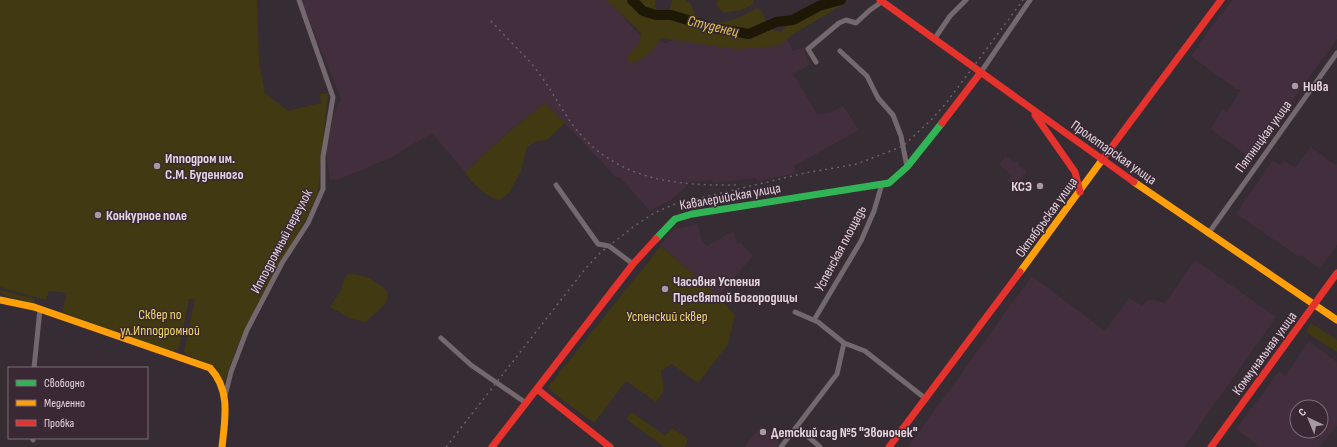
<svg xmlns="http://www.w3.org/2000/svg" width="1337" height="447" viewBox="0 0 1337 447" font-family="'Sofia Sans Condensed',sans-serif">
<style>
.built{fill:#432e3d;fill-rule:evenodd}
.green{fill:#413911}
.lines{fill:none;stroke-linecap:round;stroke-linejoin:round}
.river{stroke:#1d1705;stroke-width:10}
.street{stroke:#72686e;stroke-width:5}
.fast{stroke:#30b455;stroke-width:7}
.slow{stroke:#ff9f0a;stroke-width:7}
.jam{stroke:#e5322d;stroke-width:7}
.rail{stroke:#6a6268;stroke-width:1.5;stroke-dasharray:2 4;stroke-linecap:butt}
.poi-dot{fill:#a59aa2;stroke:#3a2835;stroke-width:1.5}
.labels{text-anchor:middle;stroke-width:3;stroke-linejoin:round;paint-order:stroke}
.poi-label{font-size:14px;font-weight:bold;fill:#e1d5de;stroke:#3a2835;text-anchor:start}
.street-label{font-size:14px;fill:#e1d5de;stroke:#3a2835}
.park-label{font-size:14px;fill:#eed964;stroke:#3a2835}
.water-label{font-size:15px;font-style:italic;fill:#dcc64f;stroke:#3a2835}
</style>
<rect width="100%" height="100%" fill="#362c33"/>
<path class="built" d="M301 0H609L641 37 666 43 681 37 784 32 793 51 803 47 810 65 793 74 817 114 830 113 843 106 859 130 794 166 796 173 757 181 756 178 713 183 712 180 687 182 685 188 671 200 650 211 620 177H616L545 103 505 135 465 172 432 133 392 157 340 179 330 180 326 152 332 118 341 99Z
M1232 0H1337V39L1250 158 1211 129 1222 109 1227 112 1241 89H1236L1191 56 1197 48 1199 49 1200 47 1198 45Z
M1311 147 1336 165 1337 163V245L1320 269 1301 255 1299 257 1236 214 1273 160 1280 165 1284 160 1295 168Z
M1006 156 1015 163 1017 161 1020 164 1019 166 1027 171 1015 187 1007 181 1012 175 999 165Z
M698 224 702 242 707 246 733 231 737 244 741 243 753 256 718 296 660 245 674 229Z
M1195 260 1276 317 1184 447H908L1032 276 1105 331 1129 298 1142 306 1146 301 1152 299 1165 303Z
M1309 342 1337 362V426L1319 447H1260L1236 429 1279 371 1285 376ZM1297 407H1321V431H1297Z
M761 426 778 439 779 444 776 447H744Z"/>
<path class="green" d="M0 0H257L259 63 265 93 288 111 321 103 320 94 328 93 318 193 306 219 251 317 237 347 224 383 215 367 187 355 184 351 195 299H189L180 344 177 350 173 352 62 312 67 293 49 291 46 300 0 287Z
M607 0H655V6L660 17 663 18 669 15 672 0H685L692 5 695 15C715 32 738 18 757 8 770 14 759 30 781 32L798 14 841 2 844 4 793 34 779 46 735 49 661 38C653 51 646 60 630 63L627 60V57L639 43 641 33Z
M718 0H753V4L742 10 724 13 716 6Z
M545 103 565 123 547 140 536 141 527 147 521 171 509 193 500 200C488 198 471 183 465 172L505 135Z
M661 246 718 296 735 315 728 344 698 383 672 364 661 370 664 391 656 402 626 381 594 423 552 392 548 387Z
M349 274C366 274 376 281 388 292L386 303 366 322 352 319 330 307 341 290 344 279Z
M0 290 35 299 34 303 6 296 0 292Z
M1311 323 1337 340V352L1306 332Z
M632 412 665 436 672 428 688 439 685 447H664L626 419Z"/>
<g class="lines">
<path class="river" d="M632 0 643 11 656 15H671L714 28 749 34 776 22 793 20 819 6 841 0"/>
<path class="street" d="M935 38 950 16 966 0
M840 51 867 76 878 98 893 115 901 136 907 167
M816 62 808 49 839 23 846 20 856 23 870 10 883 1
M981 72 1030 0
M556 185 598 244 609 246 633 264
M1208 234 1337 53
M795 312 818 322 844 343 865 351 926 399
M814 320 861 241 874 211 882 184
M441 338 471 365 526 403
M34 368 40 309
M225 396 231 372 247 330 282 263 308 223 323 189V157L333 97 299 0
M804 433 820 447
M32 438 33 440
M781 447 837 374 844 343"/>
<path class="fast" d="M656 239 675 219 692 214 889 183 907 167 942 123"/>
<path class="slow" d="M1134 182 1337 320
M1020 272 1102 160
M0 300 34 307 210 368C231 390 225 419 222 447"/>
<path class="jam" d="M880 0 1134 182
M1035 115 1075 172 1080 192
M942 123 981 72
M1102 160 1221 0
M537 389 610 447
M492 447 633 264 656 239
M889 447 1020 272
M1211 447 1337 273"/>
<path class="rail" d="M491 21C504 35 518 49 531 63 547 82 558 104 572 124 613 179 672 186 736 185
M446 447 586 268 600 253 633 227 654 213 675 204 805 173 857 164 903 146 932 119 947 102 1023 0"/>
</g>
<g class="poi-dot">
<circle cx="1295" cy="86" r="4"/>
<circle cx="157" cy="166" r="4"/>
<circle cx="1040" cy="186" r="4"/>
<circle cx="98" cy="215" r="4"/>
<circle cx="665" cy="289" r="4"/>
<circle cx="763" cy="432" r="4"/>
</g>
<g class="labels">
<g class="poi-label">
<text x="1303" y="91">Нива</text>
<text x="165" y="163">Ипподром им.<tspan x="165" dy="16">С.М. Буденного</tspan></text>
<text x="1032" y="191" text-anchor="end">КСЭ</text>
<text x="106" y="220">Конкурное поле</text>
<text x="673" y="286">Часовня Успения<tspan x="673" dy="16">Пресвятой Богородицы</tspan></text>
<text x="771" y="437">Детский сад №5 "Звоночек"</text>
</g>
<g class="street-label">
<text transform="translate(1263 136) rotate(-54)" y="5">Пятницкая улица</text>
<text transform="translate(1114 152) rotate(35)" y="5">Пролетарская улица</text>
<text transform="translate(730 196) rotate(-10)" y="5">Кавалерийская улица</text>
<text transform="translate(1046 217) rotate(-54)" y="5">Октябрьская улица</text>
<text transform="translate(281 241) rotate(-62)" y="5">Ипподромный переулок</text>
<text transform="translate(840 248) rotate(-62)" y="5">Успенская площадь</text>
<text transform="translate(1264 353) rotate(-54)" y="5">Коммунальная улица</text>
</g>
<g class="park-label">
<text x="160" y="319">Сквер по<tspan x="160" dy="16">ул.Ипподромной</tspan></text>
<text x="667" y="321">Успенский сквер</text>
</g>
<g class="water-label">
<text transform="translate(713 26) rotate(13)" y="5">Студенец</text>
</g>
</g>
<rect x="8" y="367" width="140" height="72" fill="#3a2835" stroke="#7d6d79"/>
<rect x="16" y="380" width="20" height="6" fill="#30b455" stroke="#7d6d79"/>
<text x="44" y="387" font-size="12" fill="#e1d5de">Свободно</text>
<rect x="16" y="400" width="20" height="6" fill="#ff9f0a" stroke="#7d6d79"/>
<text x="44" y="407" font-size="12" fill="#e1d5de">Медленно</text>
<rect x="16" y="420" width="20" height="6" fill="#e5322d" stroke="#7d6d79"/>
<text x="44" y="427" font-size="12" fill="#e1d5de">Пробка</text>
<g transform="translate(1309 419) rotate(316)"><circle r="19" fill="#3a2835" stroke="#7d6d79"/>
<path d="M0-3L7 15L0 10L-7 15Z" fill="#a59aa2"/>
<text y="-6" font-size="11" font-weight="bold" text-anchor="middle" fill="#e1d5de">С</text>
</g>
</svg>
